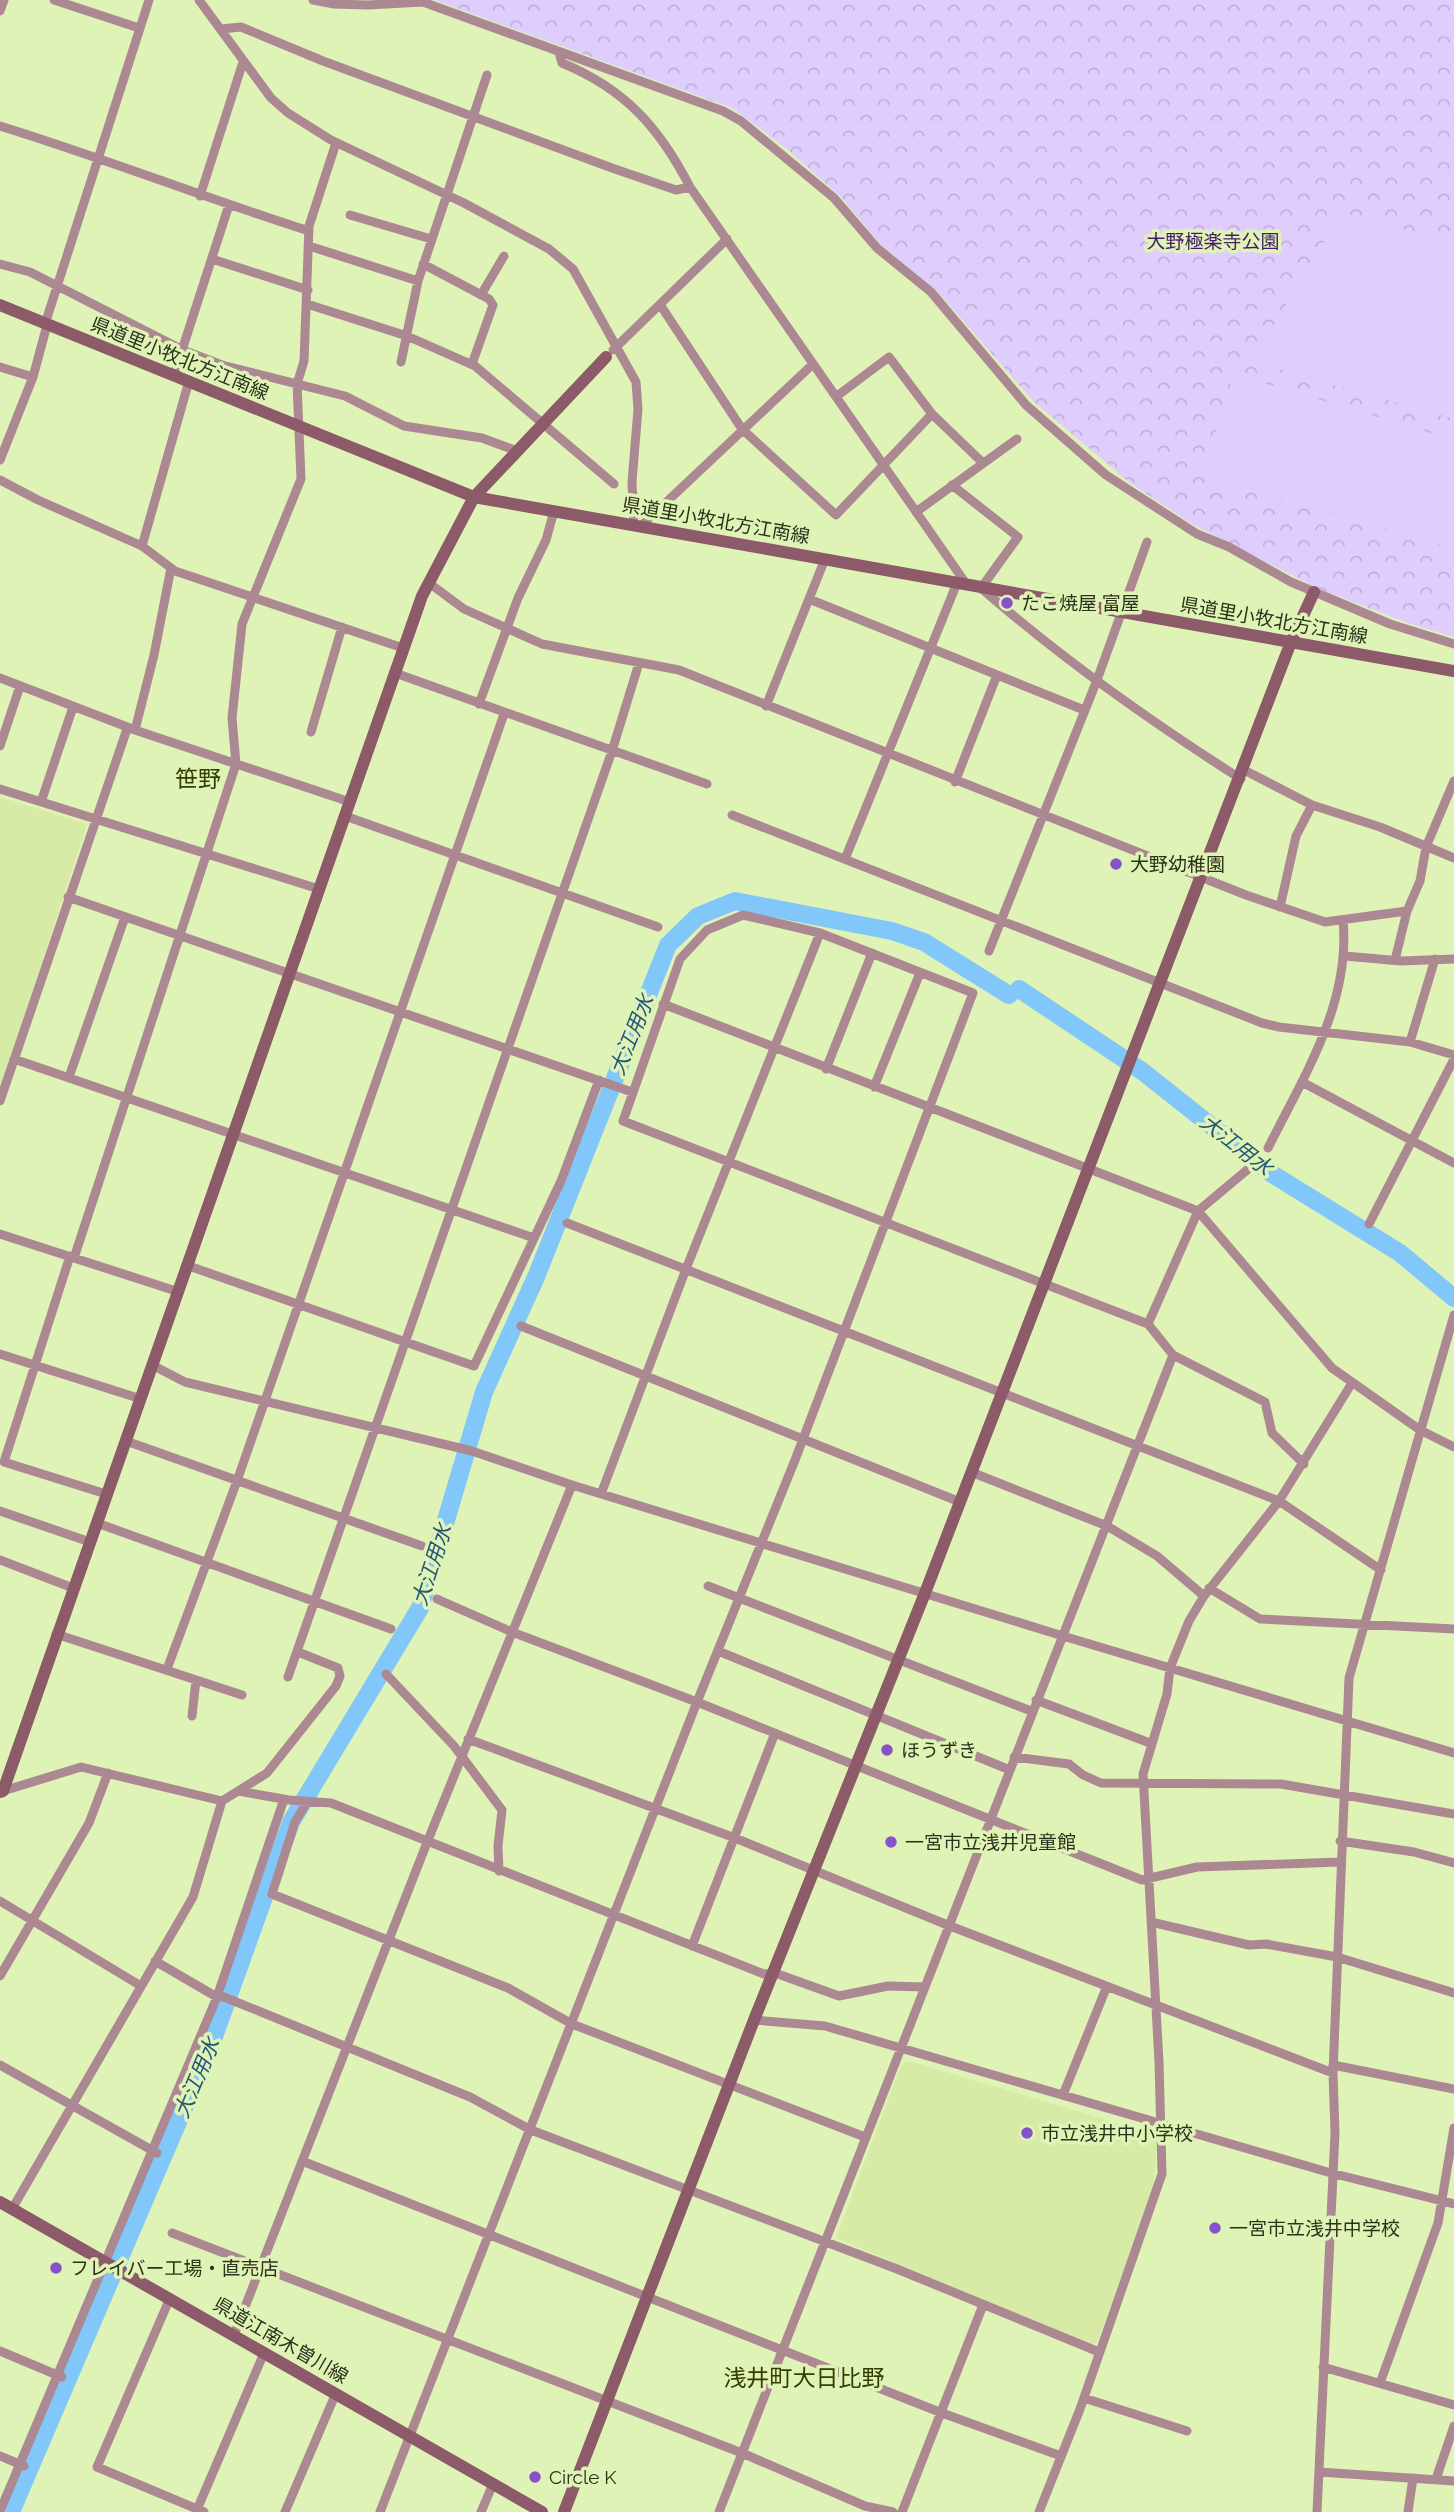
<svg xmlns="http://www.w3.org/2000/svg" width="1454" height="2512" viewBox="0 0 1454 2512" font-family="Raleway,'Noto Sans JP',sans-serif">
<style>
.built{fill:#d7eba6}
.forest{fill:url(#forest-crowns)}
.pitch{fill:#dfcdfe}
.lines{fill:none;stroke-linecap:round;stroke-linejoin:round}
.river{stroke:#82c7f9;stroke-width:18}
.street{stroke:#ac8992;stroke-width:9}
.secondary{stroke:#8c5a68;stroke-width:12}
.poi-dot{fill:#8751c9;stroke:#e0f3b6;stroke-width:2.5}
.labels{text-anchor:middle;stroke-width:7;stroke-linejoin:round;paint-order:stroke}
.park-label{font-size:19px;fill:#421c6b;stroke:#e0f3b6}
.street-label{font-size:19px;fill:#2b321a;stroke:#e0f3b6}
.poi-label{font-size:19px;fill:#2b321a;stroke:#e0f3b6;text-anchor:start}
.water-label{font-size:21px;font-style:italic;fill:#245678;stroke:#e0f3b6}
.quarter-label{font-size:23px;fill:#333f02;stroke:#e0f3b6}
</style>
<defs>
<pattern id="forest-crowns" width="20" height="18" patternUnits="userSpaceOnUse" patternTransform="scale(1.75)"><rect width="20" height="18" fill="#dfcdfe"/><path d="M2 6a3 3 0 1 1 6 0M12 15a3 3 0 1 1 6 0" fill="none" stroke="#c0b0d9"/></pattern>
</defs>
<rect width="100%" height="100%" fill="#e0f3b6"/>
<path class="built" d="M0 797 87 824 0 1091Z
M905 2062H912L1157 2135 1154 2186 1097 2343 1090 2345 836 2238 900 2068Z"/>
<path class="forest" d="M434 0H1454V637L1407 623 1317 588 1192 524 1130 483 1034 402 938 292 881 245 842 198 787 149 732 108Z"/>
<path class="pitch" d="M1342 212 1454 243V419L1252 361Z
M1234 374 1454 440V549L1203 475Z"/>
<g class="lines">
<path class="river" d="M1019 989 1142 1071 1272 1174 1400 1253 1454 1298
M11 2512 211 2045 291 1822 420 1608 484 1392 536 1277 668 945 698 916 735 901 892 931 924 942 1009 995"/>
<path class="street" d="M54 0 139 28
M199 0 271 98 288 113 331 140 464 203 549 249 573 269 636 382 638 409 632 482 634 526
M313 0 334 4 368 5 423 2 723 111 741 121 834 198 877 248 931 292 1026 405 1106 475 1197 534 1229 547 1291 582 1390 624 1454 644
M0 11 4 0
M221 29 241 27 323 61 612 168 676 190 690 187
M559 52 562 63C625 89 659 127 690 187L967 585
M0 126C104 158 205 198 309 231
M200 196 243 62
M350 215 431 239
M309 246 418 281
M212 259 308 290
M0 264 30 272 183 350 222 365 345 396 404 426 482 438 517 451
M423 264 489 299 493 305 472 364
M481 295 504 256
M307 304 407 336 475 366 614 484
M661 306 742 429 836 515 932 414
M45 324 149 0
M613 350 727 239
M401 362 418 281 487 75
M0 367 33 377
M174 375 229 205
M837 396 889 357 932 414 983 463
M0 460 33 377 47 325
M0 480 38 500 142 546 175 571 403 648
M952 485 1018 537 981 588C1062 659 1150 721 1241 779
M916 512 1017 439
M641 526 813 364
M142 546 189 381
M429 583 464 609 542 644 679 670 1246 895 1325 922 1407 911 1420 881 1426 847 1454 781
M809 599 1084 710
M395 673 707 784
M0 678 135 730 154 655 171 568
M479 704 518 598 546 540 554 511
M766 706 825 559
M135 730 350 802
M311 732 342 627
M0 746 20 686
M1244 770 1312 805 1380 827 1454 858
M955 782 997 675
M0 789 319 889
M41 802 73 707
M732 815 1262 1023 1279 1027 1410 1042 1454 1055
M345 816 658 927
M845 859 957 583
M68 897 632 1092
M1280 907 1296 836 1312 805
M989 951 1097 680 1147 542
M1345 956 1401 961 1454 959
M1395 960 1407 911
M663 1004 1198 1211 1332 1368 1420 1430 1454 1447
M1410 1042 1435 959
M14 1059 534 1238
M826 1069 872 953
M69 1077 125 917
M1302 1082 1454 1163
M874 1087 920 973
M0 1101 127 729
M1268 1148C1304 1076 1351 1003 1343 920
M567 1223 1279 1501 1381 1570
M1369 1224 1454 1059
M0 1234 176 1291
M70 1256 4 1462 106 1494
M74 1258 236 764 232 718 242 624 301 479 297 384 304 361 309 226 336 143
M186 1265 474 1366 561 1181 599 1080
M1148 1324 1198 1211 1253 1165
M521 1326 960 1502
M0 1354 141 1399
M152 1365 185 1382 472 1451 572 1485 1063 1636 1454 1753
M126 1441 422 1546
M971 1472 1107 1526 1157 1556 1204 1596
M601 1494 686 1269 820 933
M0 1511 90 1542
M97 1523 391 1629
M0 1560 73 1588
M708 1586 1031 1711
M1209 1588 1260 1619 1454 1629
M437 1599 512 1632 697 1702 1142 1880 1197 1867 1340 1862
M56 1634 242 1695
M718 1651 1010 1770
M167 1669 237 1481 504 714
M386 1674 454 1746 502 1810 498 1846 499 1871
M288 1677 612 751 639 663
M1036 1700 1150 1743
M192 1716 196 1680
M468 1739 735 1838 950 1926 1333 2073
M1014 1757 1069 1764 1083 1775 1101 1783 1281 1784 1454 1814
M3 1791 81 1767 222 1801
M238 1791 289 1800 331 1803 764 1974 775 1973 839 1996 888 1986 924 1987
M307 1802 295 1822 272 1894 508 1988 572 2024 865 2137
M1340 1841 1414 1852 1454 1863
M0 1901 141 1986
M1151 1922 1249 1945 1266 1944 1337 1957 1454 1993
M692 1946 775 1733
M155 1961 215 1996 224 1997 470 2097 531 2130 897 2269 1099 2352
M0 1976 89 1823 108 1773
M754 2020 825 2026 1331 2173 1454 2204
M0 2065 157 2153
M1333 2065 1454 2089
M1063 2095 1107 1986
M302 2161 942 2413 1061 2456
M12 2209 193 1897 222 1801 267 1773 336 1686 340 1676 338 1668 298 1652
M172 2233 742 2453 865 2506 893 2512
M170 2298 97 2467 204 2512
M234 2335 428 1840 572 1485
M0 2351 62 2377
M1323 2367 1454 2405
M1380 2383 1438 2223 1454 2128
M1084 2398 1187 2431
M0 2456 24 2466
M1319 2472 1454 2481
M1436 2479 1454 2426
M0 2511 217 1997 284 1799
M196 2512 264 2353
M285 2512 336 2393
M380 2512 697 1702 795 1460 973 993 820 933 743 915 707 930 680 959 623 1121 1148 1324 1173 1355 1265 1402 1272 1433 1304 1464
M481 2512 493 2484
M719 2512 1173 1355
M902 2512 983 2305
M1039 2512 1080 2409 1162 2174 1159 2062 1143 1774 1167 1694 1170 1668 1189 1621 1204 1596 1279 1501 1352 1383
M1317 2512 1335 2133 1333 2073 1349 1678 1454 1315
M1408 2512 1413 2478"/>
<path class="secondary" d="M0 305 474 497 1454 671
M0 1792 3 1791 422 596 474 497 606 357
M0 2202 542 2512
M564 2512 754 2020 925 1593 1291 642 1314 592"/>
</g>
<g class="poi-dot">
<circle cx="1007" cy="603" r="7"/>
<circle cx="1116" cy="864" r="7"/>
<circle cx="887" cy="1750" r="7"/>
<circle cx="891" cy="1842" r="7"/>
<circle cx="1027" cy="2133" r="7"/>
<circle cx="1215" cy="2228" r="7"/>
<circle cx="56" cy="2268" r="7"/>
<circle cx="535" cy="2477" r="7"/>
</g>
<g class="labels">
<g class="park-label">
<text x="1213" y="248">大野極楽寺公園</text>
</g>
<g class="street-label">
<text transform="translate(180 358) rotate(22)" y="7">県道里小牧北方江南線</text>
<text transform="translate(716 520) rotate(10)" y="7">県道里小牧北方江南線</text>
<text transform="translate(1274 620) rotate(10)" y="7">県道里小牧北方江南線</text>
<text transform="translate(281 2340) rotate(30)" y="7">県道江南木曽川線</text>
</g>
<g class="poi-label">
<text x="1021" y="610">たこ焼屋 富屋</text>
<text x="1130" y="871">大野幼稚園</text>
<text x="901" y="1757">ほうずき</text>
<text x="905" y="1849">一宮市立浅井児童館</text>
<text x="1041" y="2140">市立浅井中小学校</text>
<text x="1229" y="2235">一宮市立浅井中学校</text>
<text x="70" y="2275">フレイバー工場・直売店</text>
<text x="549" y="2484">Circle K</text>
</g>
<g class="water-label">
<text transform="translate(632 1035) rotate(-68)" y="7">大江用水</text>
<text transform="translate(1236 1145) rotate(38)" y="7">大江用水</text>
<text transform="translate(432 1565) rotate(-72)" y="7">大江用水</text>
<text transform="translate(197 2078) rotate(-67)" y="7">大江用水</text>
</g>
<g class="quarter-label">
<text x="198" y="787">笹野</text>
<text x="804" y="2386">浅井町大日比野</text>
</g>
</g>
</svg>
